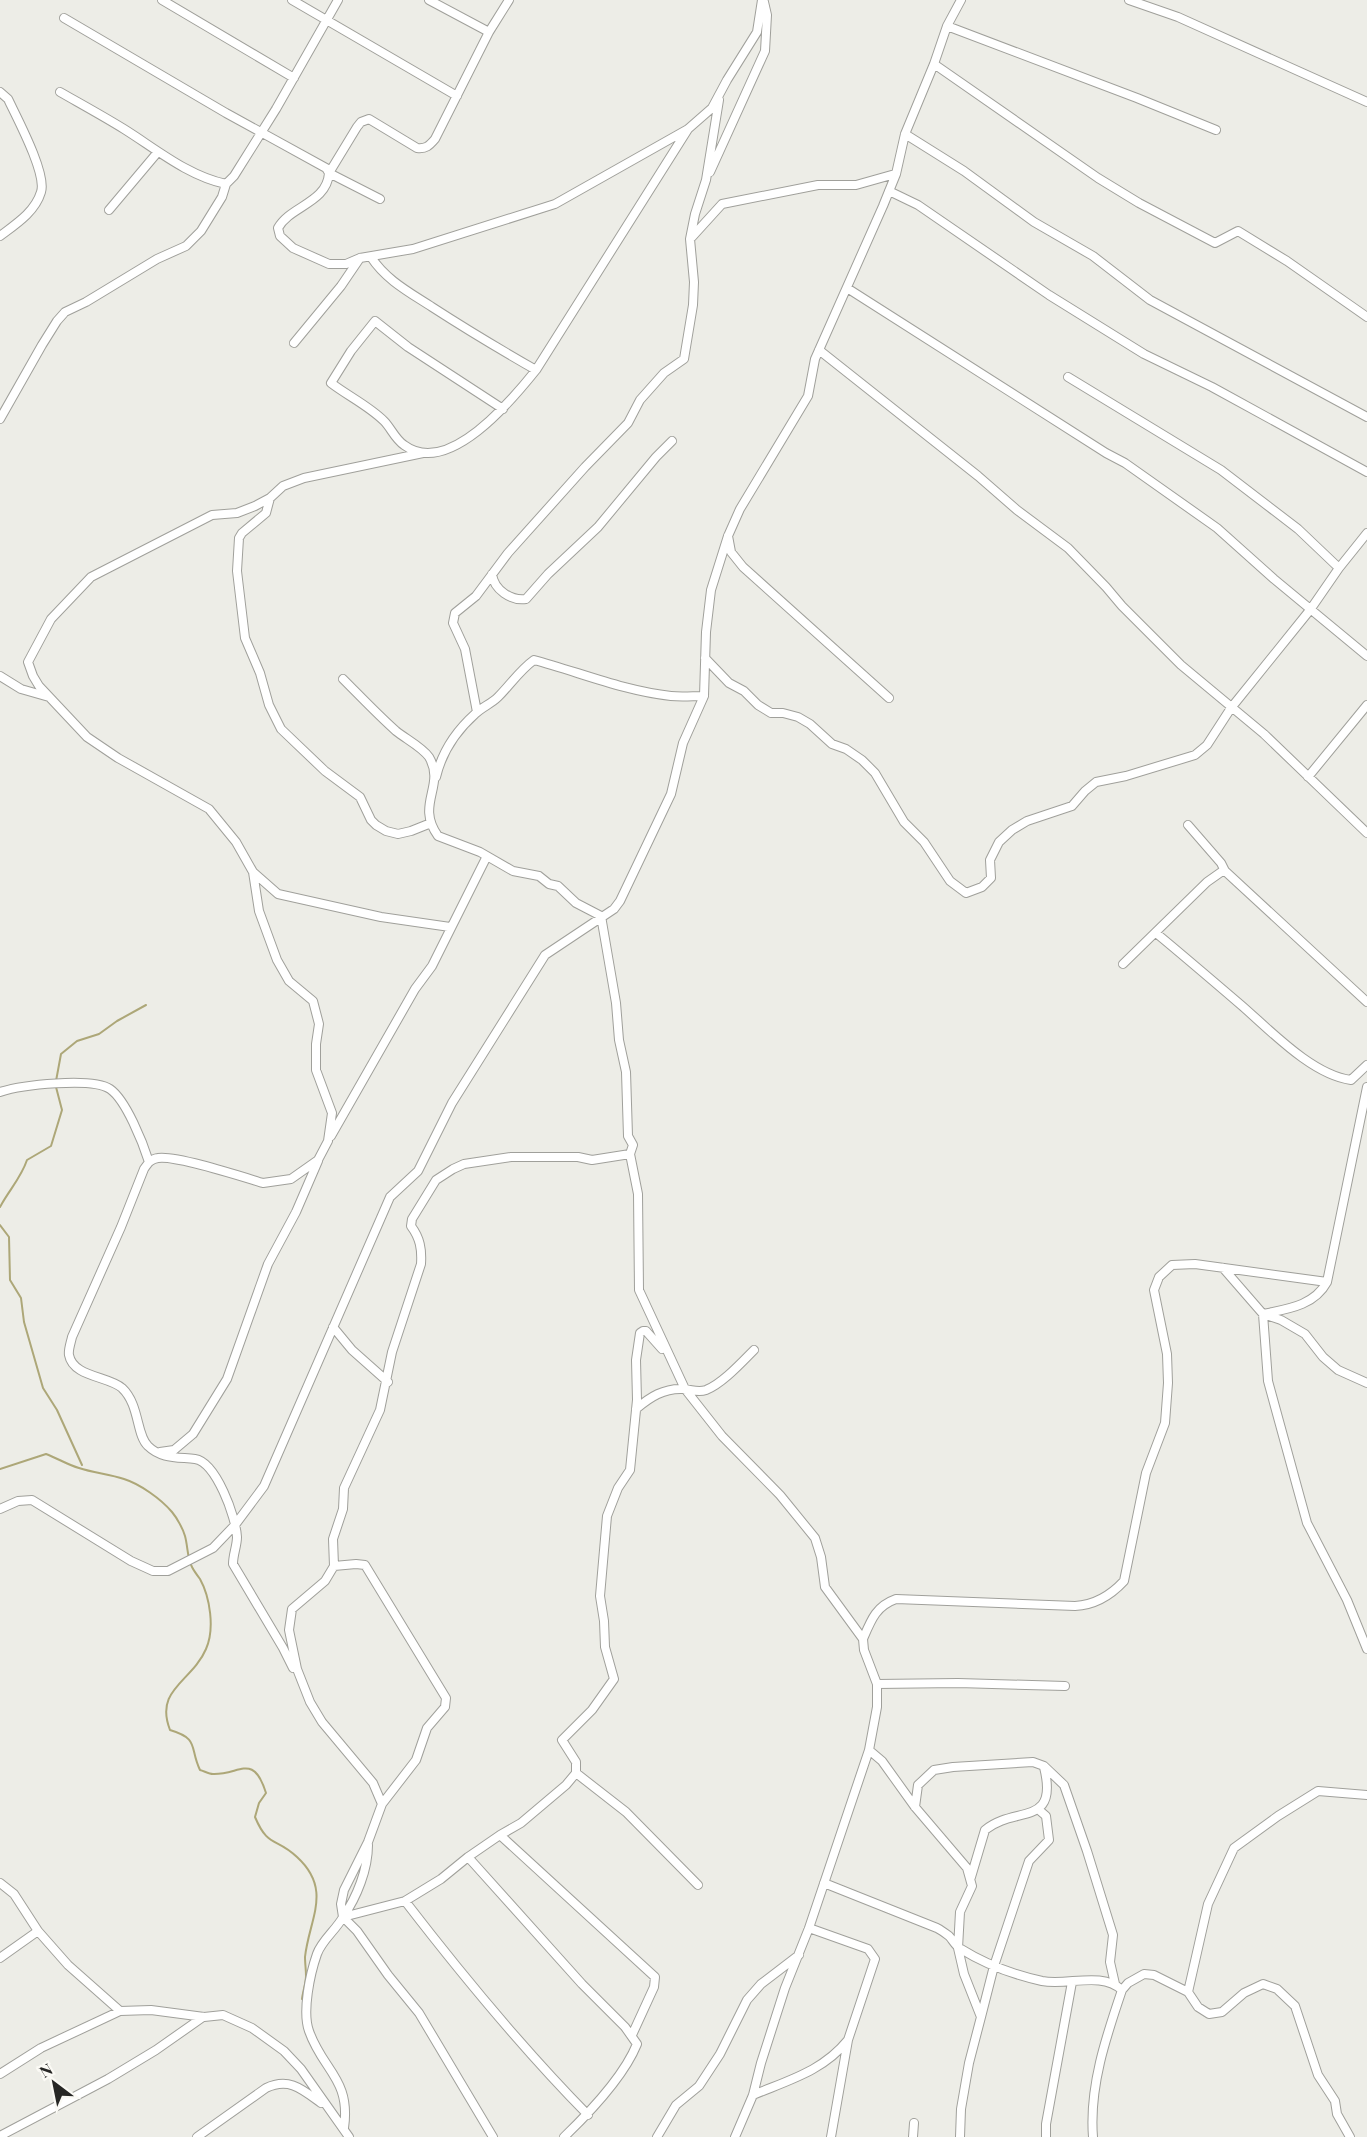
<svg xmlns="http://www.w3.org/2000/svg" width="1367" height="2137" viewBox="0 0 1367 2137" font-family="'Playfair Display',serif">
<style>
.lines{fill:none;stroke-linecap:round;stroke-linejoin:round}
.stream{stroke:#ada778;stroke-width:2}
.street-casing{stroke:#a0a09b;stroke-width:10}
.street{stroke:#fff;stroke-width:8}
</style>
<rect width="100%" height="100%" fill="#edede7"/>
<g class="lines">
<path class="stream" d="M56 1081 61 1054 77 1041 99 1034 117 1021 146 1005
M0 1207C9 1190 21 1178 27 1160L51 1146 62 1110 56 1087
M0 1225 9 1237 10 1280 21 1298 24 1322 43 1388 57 1410 82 1465
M0 1469 46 1454C57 1458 68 1465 79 1468 94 1473 109 1474 124 1479 140 1484 161 1499 172 1512 177 1518 183 1529 185 1536 188 1547 187 1557 192 1567 194 1571 197 1575 200 1579 210 1597 215 1629 206 1649 192 1682 154 1689 170 1730 200 1739 189 1747 200 1770 204 1771 209 1774 213 1774 240 1775 253 1752 266 1793L259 1803 255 1817C268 1848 276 1837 297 1857 333 1890 309 1919 305 1957 305 1963 306 1970 306 1976 306 1983 303 1991 302 1999"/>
<defs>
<path id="street" d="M162 0 294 78
M292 0 457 96
M429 0 489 32
M1129 0 1178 17 1367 102
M64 18 226 113 326 168 329 173C327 203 290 206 278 228L280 236 293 248 329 264H346L360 258 413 249 555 204 688 129 712 108 727 80 757 32 762 0
M947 26 1137 98 1216 130
M934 64 1098 178 1139 203 1215 243 1238 231 1287 261 1367 317
M0 92 8 99C17 118 47 174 41 192 35 212 16 224 0 236
M60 92C81 104 103 116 124 129 156 149 188 176 226 184L234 176 276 109 338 0
M905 134 964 171 1034 222 1093 256 1150 300 1367 417
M710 172 765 51 767 15 764 2
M889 191 918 205 1049 295 1144 354 1212 387 1367 472
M380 199 329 173 357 127 361 122 369 119 417 148C426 149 429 146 435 139L489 32 509 0
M109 210 157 153
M692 237 722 204 818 185H856L895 174
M371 257C386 280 409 292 432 307 466 329 501 350 536 370
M847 288 1106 453 1125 463 1217 528 1274 579 1367 656
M294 343 341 286 360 258
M819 350 978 476 1017 510 1068 548 1106 587 1122 606 1181 665 1264 734 1367 833
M1068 377 1221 470 1298 529 1339 568
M503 409 408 347 375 321 351 351 331 383C348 396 369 406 384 421 391 428 395 439 404 445 448 478 512 400 536 370L688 129
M0 419 42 345 57 321 65 312 86 302 157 259 186 246 201 231 222 197 226 184
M423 453 304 478 283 486 270 498 266 513 242 533 239 538 237 571 245 638 260 673 269 705 281 729 325 771 360 797 371 820 376 825 386 831 398 834 411 831 431 823
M270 498 255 506 237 513 212 515 91 577 51 619 28 662 33 676 39 686 87 737 118 758 209 809 236 842 253 872 278 894 381 917 450 927
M728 536 731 552 743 567 889 698
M492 574C494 590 511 601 526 599L548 574 598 527 656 457 672 441
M705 658 729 683 744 691 758 705 771 713H783L798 717 810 724 832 744 846 749 862 760 875 773 904 822 924 842 950 881 966 893 982 887 991 878 990 860 999 842 1012 830 1027 821 1072 806 1085 791 1096 782 1126 776 1195 755 1207 745 1231 708 1310 610 1339 568 1367 533
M0 676 21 689 49 697
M343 679C361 697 378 715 396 731 406 739 422 747 429 757 446 786 415 804 438 836L480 852 513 871 539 876 549 884 558 886 576 903 601 916 616 1003 619 1040 626 1072 628 1136 633 1145 630 1154 638 1194 639 1290 685 1389 722 1436 780 1495 815 1538 821 1557 825 1587 863 1639 864 1650 877 1684V1707L869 1750 882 1761 915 1807 967 1868 972 1886 960 1912 958 1948 964 1974 981 2017 969 2063 961 2109 960 2137
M477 712 465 649 453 623 455 613 476 596 508 553 585 467 628 423 640 400 664 373 684 359 693 305 694 282 690 239 695 214 706 180 719 100
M436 777C442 752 456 731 475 714 482 707 491 704 498 697 510 685 520 670 534 660 579 672 624 691 671 696 682 697 693 696 704 696L706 632 711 590 728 536 740 509 808 396 815 359 883 206 896 174 905 134 934 64 947 26 961 0
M1308 777 1367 705
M1188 825 1221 863 1225 871 1367 1002
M253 872 259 911 277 960 289 981 313 1001 319 1024 316 1044V1070L332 1113 328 1141 318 1160 291 1179 263 1183C243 1177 176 1155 158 1158 151 1159 148 1163 144 1169L121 1227 72 1337C71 1342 68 1350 69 1355 73 1377 108 1376 122 1388 140 1405 136 1435 148 1446 161 1459 178 1457 195 1459 216 1462 236 1517 237 1537 237 1546 233 1554 233 1564L283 1648 293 1668
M1156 933C1185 957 1213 981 1241 1005 1270 1030 1312 1075 1351 1080L1367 1065
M1123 964 1207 882 1224 870
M0 1092C21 1085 92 1077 110 1089 126 1100 143 1143 149 1162
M331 1136 415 989 432 966 487 856
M1223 1268 1263 1314C1287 1309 1314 1306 1327 1282L1367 1087
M333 1327 352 1350 388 1382
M1367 1383 1338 1370 1323 1357 1305 1334 1281 1320 1263 1314 1268 1381 1307 1523 1347 1600 1367 1649
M636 1409C650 1397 664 1388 683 1389 691 1389 697 1393 706 1390 722 1384 742 1362 754 1350
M160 1452 174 1450 193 1434 227 1379 268 1264 296 1212 318 1161
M0 1509 18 1501 32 1500 131 1561 153 1571H168L213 1548 235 1525 264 1486 390 1197 418 1171 452 1103 545 955 614 909 620 901 671 794 683 743 704 696
M334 1566 356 1564 365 1565 446 1698 445 1707 427 1728 416 1760 382 1804
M863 1639C871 1620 876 1606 896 1599L1075 1606C1095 1605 1111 1595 1124 1581L1146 1473 1165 1423 1168 1383 1167 1354 1154 1290 1159 1277 1172 1265 1195 1264 1327 1282
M877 1684 958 1683 1065 1686
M576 1773 626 1812 698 1885
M915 1807 918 1785 934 1770 953 1767 1033 1762 1044 1766 1064 1785 1087 1851 1113 1935 1110 1962 1115 1984
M500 1835 655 1977 654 1987 632 2035
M468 1857 582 1984 625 2027 637 2044C624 2076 589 2113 564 2137
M971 1877 985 1830C1015 1805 1059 1828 1044 1767
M0 1883 14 1894 38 1931
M824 1883 937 1928C941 1930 945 1933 949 1936 953 1940 955 1946 961 1949 985 1964 1015 1975 1042 1981 1068 1986 1101 1971 1122 1990 1106 2037 1089 2087 1093 2137
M405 1901C462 1975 522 2048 588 2115
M343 1917C357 1897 368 1869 368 1845
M809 1928 868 1949 875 1959 848 2040 831 2137
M0 1958 38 1931 68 1965 120 2011 41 2048 0 2074
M1122 1990 1128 1983 1144 1974 1154 1975 1188 1992 1198 2007 1209 2014 1222 2012 1244 1993 1263 1984 1277 1989 1295 2006 1318 2075 1335 2101 1337 2114 1350 2137
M1188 1992 1208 1904 1234 1848 1278 1816 1318 1791 1367 1795
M120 2011 151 2010 204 2017 223 2015 252 2028 284 2051 301 2069 349 2137
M981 2017 994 1966 1029 1861 1049 1840 1046 1816 1039 1810
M753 2095C789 2080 823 2071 848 2040
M344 2128C351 2079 323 2071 309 2031 302 2012 310 1974 317 1954 322 1940 336 1930 343 1917L405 1901 441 1879 468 1857 500 1835 521 1823 566 1785 576 1773V1762L562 1740 592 1710 614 1679 605 1647 604 1621 600 1596 607 1516 618 1488 630 1470 637 1400 636 1360 640 1333 643 1331H646L662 1349
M0 2136 108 2079 156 2050 203 2017
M197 2137 266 2088C289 2077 302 2089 321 2103
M493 2137 419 2013 388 1975 357 1931 343 1917 341 1904 344 1890 368 1842 382 1804 373 1783 322 1722 310 1702 297 1669 289 1630 292 1609 325 1581 334 1566 333 1539 343 1509 344 1488 380 1410 392 1352 421 1264C422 1249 420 1238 411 1226L412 1219 436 1180 453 1169 464 1164 511 1157H578L592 1160 630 1154
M657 2137 676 2105 699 2086 720 2054 747 2000 761 1984 799 1955
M735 2137 753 2095 761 2063 785 1988 809 1928 869 1750
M913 2137 914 2123
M1046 2137V2124L1072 1982"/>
</defs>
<use href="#street" class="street-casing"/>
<use href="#street" class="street"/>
</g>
<g transform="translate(54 2083) rotate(328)" stroke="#fbfaf5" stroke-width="4.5" paint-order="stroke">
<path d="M0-4.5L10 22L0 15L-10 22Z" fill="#272725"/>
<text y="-9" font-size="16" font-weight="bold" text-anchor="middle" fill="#272725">N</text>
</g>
</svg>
